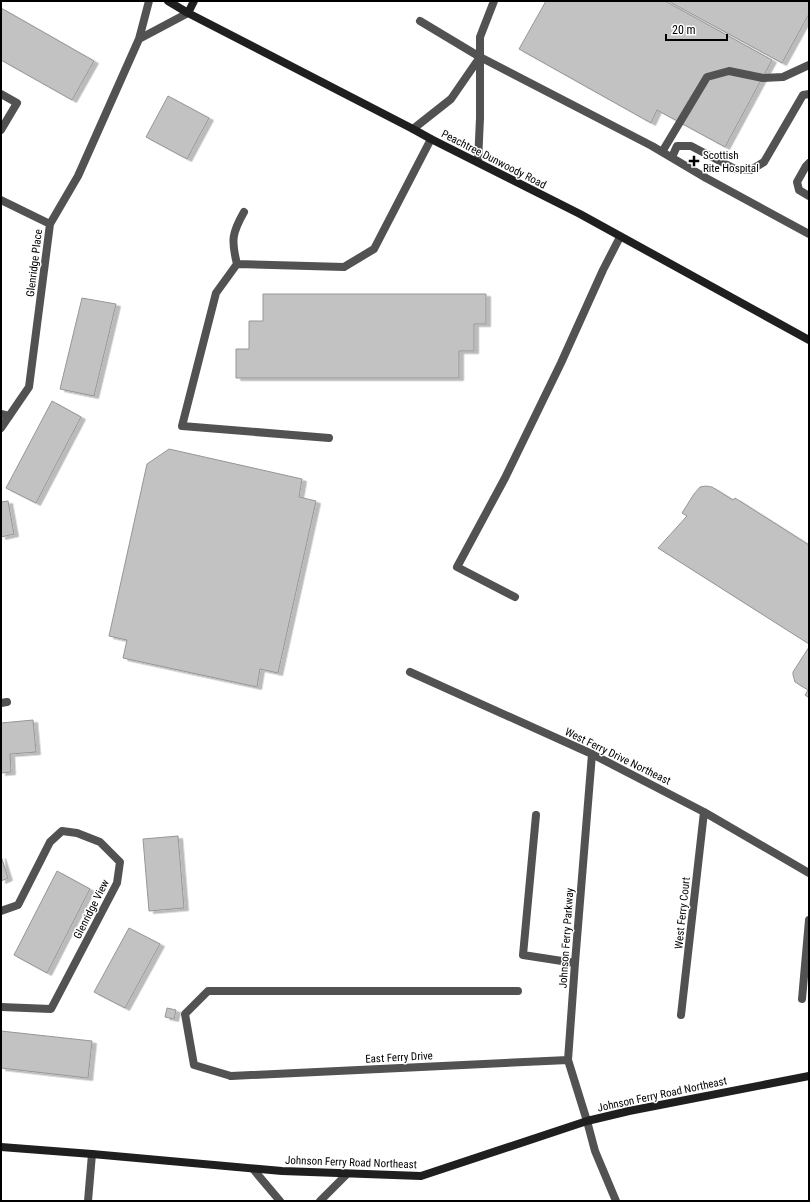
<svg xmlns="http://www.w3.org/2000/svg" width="810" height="1202" viewBox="0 0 810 1202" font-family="'Roboto Condensed',sans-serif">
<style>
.building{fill:#c2c2c2;stroke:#969696;filter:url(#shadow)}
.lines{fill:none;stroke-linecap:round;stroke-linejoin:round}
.service{stroke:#525252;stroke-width:8}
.minor{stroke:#525252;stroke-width:8}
.secondary{stroke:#1f1f1f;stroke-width:8}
.poi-dot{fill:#000;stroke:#fff;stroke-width:1.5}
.labels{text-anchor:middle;stroke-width:3;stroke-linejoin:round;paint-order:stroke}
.poi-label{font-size:11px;fill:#000;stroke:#fff;text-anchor:start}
.street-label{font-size:11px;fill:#000;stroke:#fff}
</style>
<defs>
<filter id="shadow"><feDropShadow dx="4.5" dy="2.5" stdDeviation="0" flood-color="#0004"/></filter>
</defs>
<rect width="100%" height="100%" fill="#fff"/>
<path class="building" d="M546 1H665L772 60 725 147 657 110 651 123 519 49Z
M668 1H809V14L782 63Z
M1 8 94 61 72 100 1 60Z
M168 96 209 118 187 159 146 137Z
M263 294H486V324H474V351H459V378H236V349H249V321H263Z
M82 298 116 304 94 396 60 389Z
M52 401 81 417 36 503 6 488Z
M169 449 302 479 299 497 316 501 278 673 260 669 257 687 123 658 127 640 109 636 147 464Z
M706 486 712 487 733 500 735 498 809 545V644L658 548 687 516 682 513 694 494 700 487Z
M8 501 14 534 1 537V502Z
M809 647V698L805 695 808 690 795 682 793 675V672Z
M33 720 36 752 10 754 11 772 1 773V723Z
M178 836 184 908 149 911 143 839Z
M1 856 8 878 1 881Z
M57 871 90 889 47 973 14 955Z
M129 928 160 944 125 1008 94 992Z
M167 1008 176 1010 174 1019 165 1017Z
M1 1031 92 1041 88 1078 1 1068Z"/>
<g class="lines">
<path class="service" d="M420 21 480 57 652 146 706 178 809 234
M413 129 451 99 480 57
M662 152 707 77 729 71 763 78 783 77 809 65
M672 157 677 146H691L735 169 751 170 764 162 803 95 809 94
M478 162 480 118V37L494 1
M809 163 806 166 797 182 799 190 809 196
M237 264C231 240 232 233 244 212
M1 414 9 416
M329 438 182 426 216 293 237 264 344 267 374 249 431 139
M515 597 457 567 505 478 561 363 603 270 620 237
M231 1076 194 1065 185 1014 208 991H518
M587 1121 595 1151 616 1201
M253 1169 280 1201
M320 1201 347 1174"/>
<path class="minor" d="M139 39 188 13
M1 94 17 103 1 130
M1 200 50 224
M1 428 29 387 50 224 78 176 139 39 149 1
M410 672 592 754 704 812 809 873
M1 703 7 702
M536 815 523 955 575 963
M1 911 18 905 50 842 62 831 77 833 100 842 120 862 117 883 51 1009 1 1007
M802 999 809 920
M681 1015 704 812
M231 1076 568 1060
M587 1121 568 1060 575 963 592 754
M88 1201 92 1154"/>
<path class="secondary" d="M168 1 188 13 413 129 431 139 580 214 809 340
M188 13 194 1
M1 1147 92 1154 282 1171 421 1176 587 1121 629 1111 809 1076"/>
</g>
<path class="poi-dot" d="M692 155h4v4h4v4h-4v4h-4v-4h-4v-4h4z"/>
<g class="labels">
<g class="poi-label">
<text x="703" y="159">Scottish<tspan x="703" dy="13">Rite Hospital</tspan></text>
</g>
<g class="street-label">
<text transform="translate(494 159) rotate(27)" y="4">Peachtree Dunwoody Road</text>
<text transform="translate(34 263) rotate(-83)" y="4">Glenridge Place</text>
<text transform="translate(618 756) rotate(26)" y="4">West Ferry Drive Northeast</text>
<text transform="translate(91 909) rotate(-63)" y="4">Glenridge View</text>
<text transform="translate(682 913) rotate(-84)" y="4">West Ferry Court</text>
<text transform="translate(566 938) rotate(-86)" y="4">Johnson Ferry Parkway</text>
<text transform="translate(399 1057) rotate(-3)" y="4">East Ferry Drive</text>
<text transform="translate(662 1094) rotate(-12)" y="4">Johnson Ferry Road Northeast</text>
<text transform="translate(351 1162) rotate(2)" y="4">Johnson Ferry Road Northeast</text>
</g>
</g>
<rect width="810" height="1202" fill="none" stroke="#000000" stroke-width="4"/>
<path d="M666 34v6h61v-6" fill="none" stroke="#000000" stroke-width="2"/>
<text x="672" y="34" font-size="12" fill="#000000" stroke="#ffffff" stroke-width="3" paint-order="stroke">20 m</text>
</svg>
